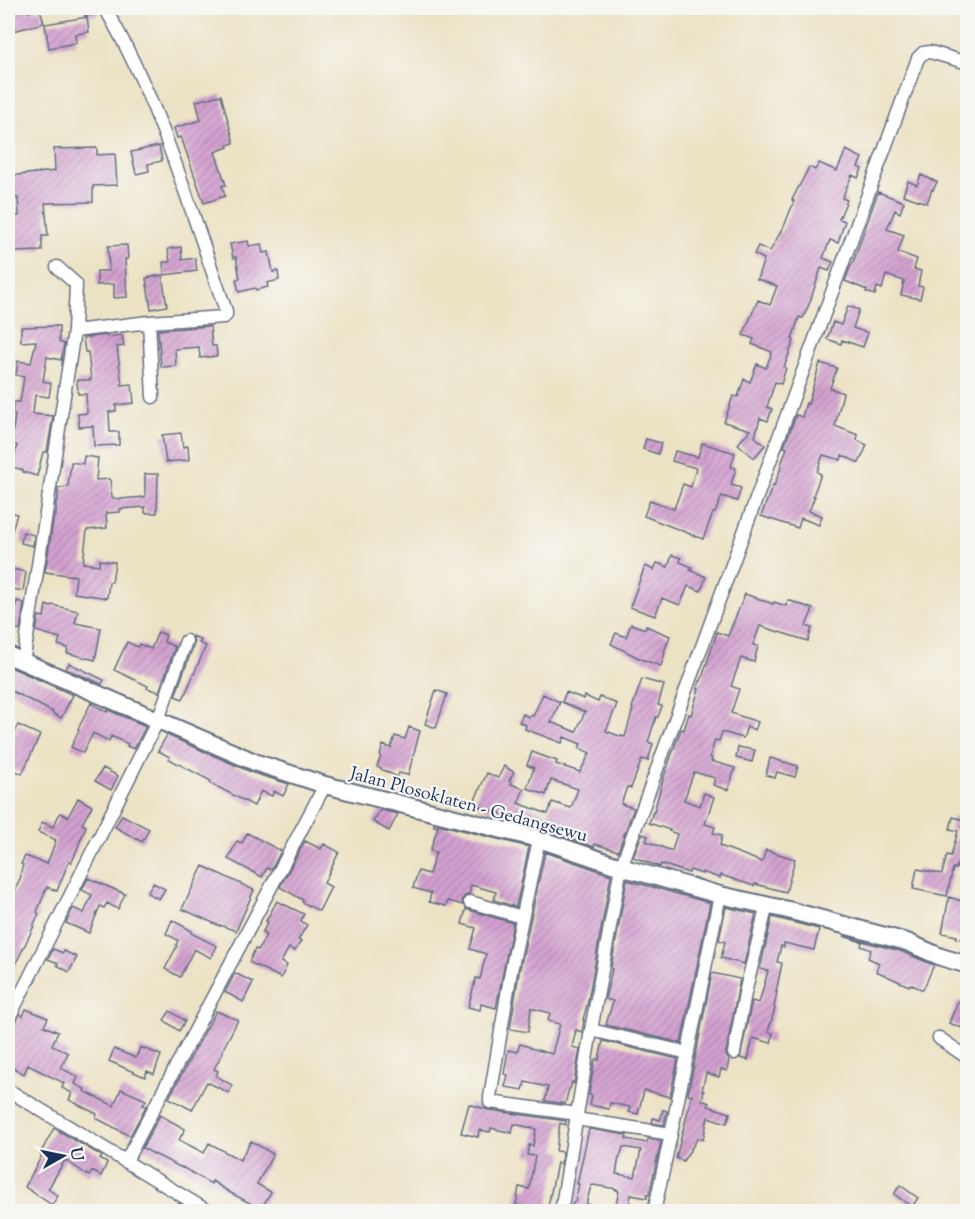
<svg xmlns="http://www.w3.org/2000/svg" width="975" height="1219" viewBox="0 0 975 1219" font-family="'Sorts Mill Goudy',serif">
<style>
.building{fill:url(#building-hatch);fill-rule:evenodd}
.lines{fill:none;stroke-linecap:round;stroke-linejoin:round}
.minor-casing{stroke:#646e82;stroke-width:15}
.secondary-casing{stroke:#646e82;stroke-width:20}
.minor{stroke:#fff;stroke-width:12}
.secondary{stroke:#fff;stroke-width:16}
.labels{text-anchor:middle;stroke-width:4.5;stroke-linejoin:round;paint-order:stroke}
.street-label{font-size:18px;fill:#1b2f5e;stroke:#f6f6f2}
</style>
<defs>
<pattern id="building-hatch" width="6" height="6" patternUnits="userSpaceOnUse" patternTransform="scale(1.5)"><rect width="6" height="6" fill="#d4a1d0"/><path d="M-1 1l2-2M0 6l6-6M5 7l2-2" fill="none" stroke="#ab84ac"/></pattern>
</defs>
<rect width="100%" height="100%" fill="#f6f6f2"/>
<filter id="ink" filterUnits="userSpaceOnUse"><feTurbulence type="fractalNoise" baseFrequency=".0167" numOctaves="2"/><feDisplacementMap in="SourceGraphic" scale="12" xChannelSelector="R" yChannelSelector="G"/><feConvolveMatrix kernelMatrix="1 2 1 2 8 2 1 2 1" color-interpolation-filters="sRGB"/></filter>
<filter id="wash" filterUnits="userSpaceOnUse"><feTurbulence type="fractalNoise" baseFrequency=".008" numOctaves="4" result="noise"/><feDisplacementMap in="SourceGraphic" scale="24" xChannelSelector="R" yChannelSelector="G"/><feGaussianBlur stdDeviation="1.35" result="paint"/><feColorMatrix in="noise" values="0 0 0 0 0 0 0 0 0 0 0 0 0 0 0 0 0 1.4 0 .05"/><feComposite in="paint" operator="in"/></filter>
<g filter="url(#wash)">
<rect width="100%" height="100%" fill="#ece2c4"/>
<g id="blocks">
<path class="building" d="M8 8H27L28 12 40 9 44 23 9 32Z
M84 8H97L99 14 85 16Z
M87 17 89 32 75 34 76 43 49 48 45 24Z
M221 95 234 143 227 145 228 147 215 152 226 185 222 186 225 196 204 203 181 137 177 138 174 128 201 120 196 101Z
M159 146 162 161 148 164 149 171 136 174 131 152Z
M97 148V155L115 154 117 185 93 186V202L45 203 48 236H42V251L15 252V238L8 239V217L19 216 18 198 10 199 8 176 55 171 54 149Z
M846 150 862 158 858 167 862 169 858 178 852 175 842 198 847 200 839 219 845 221 838 243 830 240 823 258 833 262 829 271 821 268 810 302 803 318 799 317 792 339 794 340 784 367 786 368 781 384 775 382 767 407 772 409 768 421 760 418 755 437 765 445 754 458 738 444 750 430 724 422 733 396 738 397 744 379 750 382 757 364 766 368 772 352 752 344 754 339 743 335 758 300 770 305 777 286 757 279 764 259 754 254 758 246 770 251 785 224 794 201 792 200 809 167 815 170 819 163 837 171Z
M921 175 937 182 933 190 932 189 927 203 903 195 908 181 917 185Z
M878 192 904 202 900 213 895 210 887 229 904 235 898 252 917 259 914 269 921 271 918 286 923 287 920 299 901 295 904 281 886 275 882 289 877 287 875 295 866 292 867 290 845 281 851 265H852Z
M248 241 249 246 261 244 263 253 269 252 273 272 278 271 279 280 267 283 268 287 256 290 255 288 239 292 236 279 240 278 236 257 233 258 230 244Z
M127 245 128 259H125L127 297 114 298V284L97 285V271H109L108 246Z
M181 247 182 260 195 258 197 271 164 275 163 262H170L168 249Z
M162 275 167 306 151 309 146 278Z
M848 306 859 310 853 328 868 333 863 347 842 340 841 344 827 339 833 322 841 325Z
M59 326V342L64 344 61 360 47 357 43 381 51 383 49 397 35 395 33 414 53 416 47 452H43L37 476 23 472V470L12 467 17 445 11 444 15 415 12 414 13 402H20L24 377 16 375 18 361 31 363 36 341 21 342V327Z
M210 326 212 346H216L217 356 200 358 199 347 175 349 176 366 161 367 158 330Z
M107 335V337L122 335 124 346 117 347 122 385 132 384 134 403 116 405V411L109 412 110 432H119V445L94 446 93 426 79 427 78 414 87 413 86 394H78L77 380H91L88 352H85L83 338Z
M820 363 837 368 830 388 843 393 835 426 858 435 857 440 867 445 859 463 842 455 841 460 823 455 817 472 821 474 813 496H815L809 511 822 516 819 525 801 518 798 528 761 516 773 485 774 486 781 468 780 467 787 448 784 447 796 415 802 417 806 403 808 404Z
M181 433 183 447 188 446 189 460 166 462 162 435Z
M646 439 661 443 658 454 643 449Z
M702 443 735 453 731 467 736 468 731 485 741 488 737 501 722 496 715 513H713L703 539 644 516 650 500 674 509 683 484 691 487 696 468 672 461 675 451 698 457Z
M84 456 98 458 96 480 110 479 112 498 120 499 145 497V474H158L157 513H145V507L120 509V512L106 513 107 528 87 530 83 563 99 565 100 560 115 562 112 582H109L107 598 74 593 76 576 45 572 54 516H56V501H58V488L68 487 71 462 83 464Z
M8 511 17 514 10 537H8Z
M23 532 34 535 33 546 21 543Z
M672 555 681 558 680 562 692 567 690 570 706 577 701 591 688 586 680 605 662 598 655 616 630 607 645 566 654 570 657 563 668 567Z
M8 568 26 572 23 591 8 588Z
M745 594 773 604 774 602 786 606 788 600 813 609 806 626 812 628 808 641 760 626 753 645 758 646 754 662 741 658 731 686 739 689 731 713 758 722 755 730 747 727 743 738 722 732 719 741 715 740 710 757 712 758 711 761 735 768 728 790 713 785 715 778 694 772 684 800 700 806 704 793 714 797 705 824 715 827 713 833 722 835 720 846 762 862 766 850 795 859 786 892 755 884 754 886 721 875 720 878 702 872V874L690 870 689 873 661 864 660 867 633 857 642 834 648 836 646 841 672 851 677 834 669 831 670 830 649 823 653 812H654L663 779 681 729 684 730 689 714 691 715 699 689H697L700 681H701L717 632 728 636Z
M17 601 24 603 20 630 8 626V617L14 618Z
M46 605 51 607 52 605 78 611 75 623 101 628 95 660 67 653 68 648 58 645 60 638 36 631 39 616 44 617Z
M631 624 645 629 646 626 670 636 664 652 665 653 661 666 641 659 611 644 616 633 626 637Z
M158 632 166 635 164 642 175 647 159 692 147 688 148 686 114 670 127 642 138 647 139 644 151 649Z
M193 636 201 640 199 643 206 646 183 699 175 696 194 644Z
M69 663 104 680 102 684 66 669Z
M8 666 73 695 61 718 52 713 53 712 8 689Z
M642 679 664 685 658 705 662 706 658 717H656L648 742 653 744 648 761 642 759 631 788 627 787 621 804 634 808 618 851 595 844 594 847 530 826 513 820 514 818 485 808V809L473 804 487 773 498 778 504 766 514 772 509 781 512 782 511 784 524 789 518 803 548 814 552 802 571 808 578 789 551 780 546 795 527 788 534 768 527 765 532 752 557 761 556 764 580 772 590 753 579 748 581 744 564 737 562 743 525 729 526 725 519 722 523 714 529 717 531 715 533 716 543 694 560 702 551 722 576 732 585 712 562 702 566 692 584 699 585 696 598 702 600 697 617 704 606 731 622 737V736L625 737 633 709 632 708Z
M436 690 447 694 436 728 425 724Z
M91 703 107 712 108 710 146 726 134 749 127 746 128 744 111 736 109 741 93 733 83 753 71 747 79 730 78 729Z
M18 725 40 735 22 774 8 767V748Z
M409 727 420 731 408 775 399 773 397 777 377 767 381 756H380L383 745 391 748 395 736 405 739Z
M167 735 253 773 289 784 283 796 274 791 272 796 261 791 254 806 210 783 211 781 169 759 170 757 158 751Z
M738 747 755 750 752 762 736 758Z
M770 758 798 766 795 777 777 772 775 778 766 775Z
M103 768 118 776 111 790 95 781Z
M78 798 92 806 82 824 86 826 72 862 69 861 57 891 47 887 37 912 39 914 33 926H34L8 980V893L13 896 21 876 20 875 23 865 21 864 25 856 47 864 56 840 38 832 42 822 53 827 60 813 68 817Z
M380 810 398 814 389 831 373 822Z
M122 815 149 829 142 842 115 827Z
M953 817 968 821V865L958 862 956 869 953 868 947 896 913 889 917 869 942 874 947 855 951 856 958 831 950 829Z
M434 823 529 847 516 907 494 900 496 892 471 885 469 894 465 896 462 899 463 905 448 901 446 906 429 902 431 893 413 888 418 871 429 874 436 852 430 851 438 827 434 826Z
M247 833 281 851 271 870 267 868 262 877 228 859 237 841 242 843Z
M305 841 321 849 324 844 339 852 324 883 331 887 319 911 302 902 303 900 280 887Z
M545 852 611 875 588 1001 583 1020H584L582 1032 576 1030 572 1047 580 1049 574 1083 572 1082 570 1089H569L565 1104 545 1101 548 1087 525 1082 523 1090 505 1087 508 1075 504 1074 508 1050 517 1052 520 1044 530 1047V1048L552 1054 560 1024 548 1021 550 1013 531 1008 528 1032 510 1029 519 973Z
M203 866 254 890 236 931 220 925V926L182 909Z
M88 878 125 894 118 909 107 903 104 908 100 906 89 933 66 923 73 908 84 913 92 895 82 890Z
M627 880 710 903 681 1043 606 1025 613 1001 605 999 612 969 611 968Z
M153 883 165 889 159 899 147 893Z
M949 897 968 903V931L965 940 956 938 957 936 942 933Z
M277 901 304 914 301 921 307 925 298 940 301 941 295 951 289 948 281 962 287 965 281 978 249 962 255 949 258 950 266 935 262 933 268 922 266 921Z
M726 907 756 914 744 964 721 958 725 942 719 940Z
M466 909 513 923 496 1008 481 1004 480 1010 468 1007 476 978 480 979 486 954 470 949 476 928 462 924Z
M772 917 819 929 814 950 784 943V947L781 946 777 962 782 963 776 992H777L774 1007 775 1008 768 1032 773 1033 771 1043 753 1038 748 1060 740 1058 752 1001 759 1003 768 971 760 969Z
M172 920 192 931 191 933 217 946 211 958 194 949 180 977 165 969 177 946 176 945 178 940 166 934Z
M843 936 900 951 934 965 923 990 910 984 909 986 876 971 879 963 868 958 871 950 861 946 862 942Z
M53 949 63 953 64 951 77 957 69 972 57 965 58 963 48 959Z
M235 973 253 982 243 1002 225 992Z
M712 973 740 979 726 1052V1056L729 1060 727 1071 721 1069 719 1077 706 1073 702 1091H704L702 1100 709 1103 708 1106 730 1113 727 1123 708 1117 703 1140 698 1138 683 1161 676 1158 692 1095 688 1094Z
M958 1001 968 1005V1013L962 1028 949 1023Z
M26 1009 48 1018 44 1026 58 1032 52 1045 68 1053 61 1068 78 1077 75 1084 85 1089 84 1091 114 1106 121 1089 146 1100 143 1105 146 1106 130 1136 96 1118 97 1114 69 1100 72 1093 62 1088 64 1083 28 1065 24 1074 8 1065V1055L13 1045 8 1043V1033L10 1028 15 1024 20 1014 23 1016Z
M170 1011 185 1021 179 1031 164 1020Z
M216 1011 238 1020 222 1051 223 1052 214 1069 218 1071 216 1076 232 1085 229 1093 207 1082 192 1110 169 1098Z
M603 1041 678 1059 670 1097 644 1090 638 1114 629 1112 630 1107 610 1103 609 1109 590 1105 592 1096 589 1095 594 1064 596 1059 599 1060Z
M140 1047 161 1055 154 1074 147 1071 145 1077 109 1061 114 1049 136 1058Z
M469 1104 489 1110 566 1121V1125L560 1123 556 1151 563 1152 561 1164 557 1163 547 1211 516 1205 519 1187 529 1189 535 1156 527 1155 529 1145 533 1146 536 1129 514 1124 512 1133 491 1128 490 1132 479 1130 478 1137 461 1133Z
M663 1110 667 1111 664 1125 652 1123 653 1118 660 1120Z
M160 1115 185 1129 179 1140 204 1153 209 1143 240 1160 251 1141 273 1154 257 1184 271 1192 261 1209 229 1192 212 1181 211 1184 182 1167V1168L142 1148Z
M54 1128 102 1156 100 1159 107 1163 101 1176 92 1171 89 1176 65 1160 48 1189 58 1196 52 1205 25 1187 42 1155 40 1154Z
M589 1129 627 1135 626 1139 647 1143 648 1139 661 1141 649 1195 647 1194V1198L631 1195 629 1207 616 1204 619 1191 616 1190 617 1189 593 1185 591 1186 586 1204 604 1207 603 1212H571L573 1202H575L579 1184H577ZM623 1147 641 1150 635 1177 616 1174 619 1157H620Z
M900 1185 918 1198 912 1207 894 1194Z
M179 1203 192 1212H173Z"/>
</g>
</g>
<g filter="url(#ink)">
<use href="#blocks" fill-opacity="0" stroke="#646e82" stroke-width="1.5"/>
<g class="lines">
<defs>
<path id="minor" d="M149 322 153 397
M74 331 149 322 224 317 226 315V311C190 208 160 102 105 8
M23 663 74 331 76 284 57 267
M539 839 511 971 490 1097V1102L577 1114
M470 902 522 917
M8 1020 158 720 186 641
M591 1030 688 1053
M939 1038 968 1058
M734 1053 745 993 767 905
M8 1090 209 1212
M576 1119 671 1134
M126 1161 325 785
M561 1212 591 1030 621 867 918 58 923 53 930 52 968 63
M654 1212 671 1134 720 895"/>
<path id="secondary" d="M8 655 257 763 325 785 539 839 621 867 720 895 788 910 907 942 941 957 968 965"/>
</defs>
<use href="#minor" class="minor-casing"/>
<use href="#secondary" class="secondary-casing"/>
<use href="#minor" class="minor"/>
<use href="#secondary" class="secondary"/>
</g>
</g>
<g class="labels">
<g class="street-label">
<text transform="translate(469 804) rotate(15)" y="6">Jalan Plosoklaten - Gedangsewu</text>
</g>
</g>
<rect width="975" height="1219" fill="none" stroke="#f6f6f2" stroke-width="30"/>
<g transform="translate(63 1156) rotate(81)" stroke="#f6f6f2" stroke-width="4.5" paint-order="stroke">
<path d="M0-4.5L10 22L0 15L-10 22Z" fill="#1b2f5e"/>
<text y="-9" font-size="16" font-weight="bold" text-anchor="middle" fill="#1b2f5e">U</text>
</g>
</svg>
